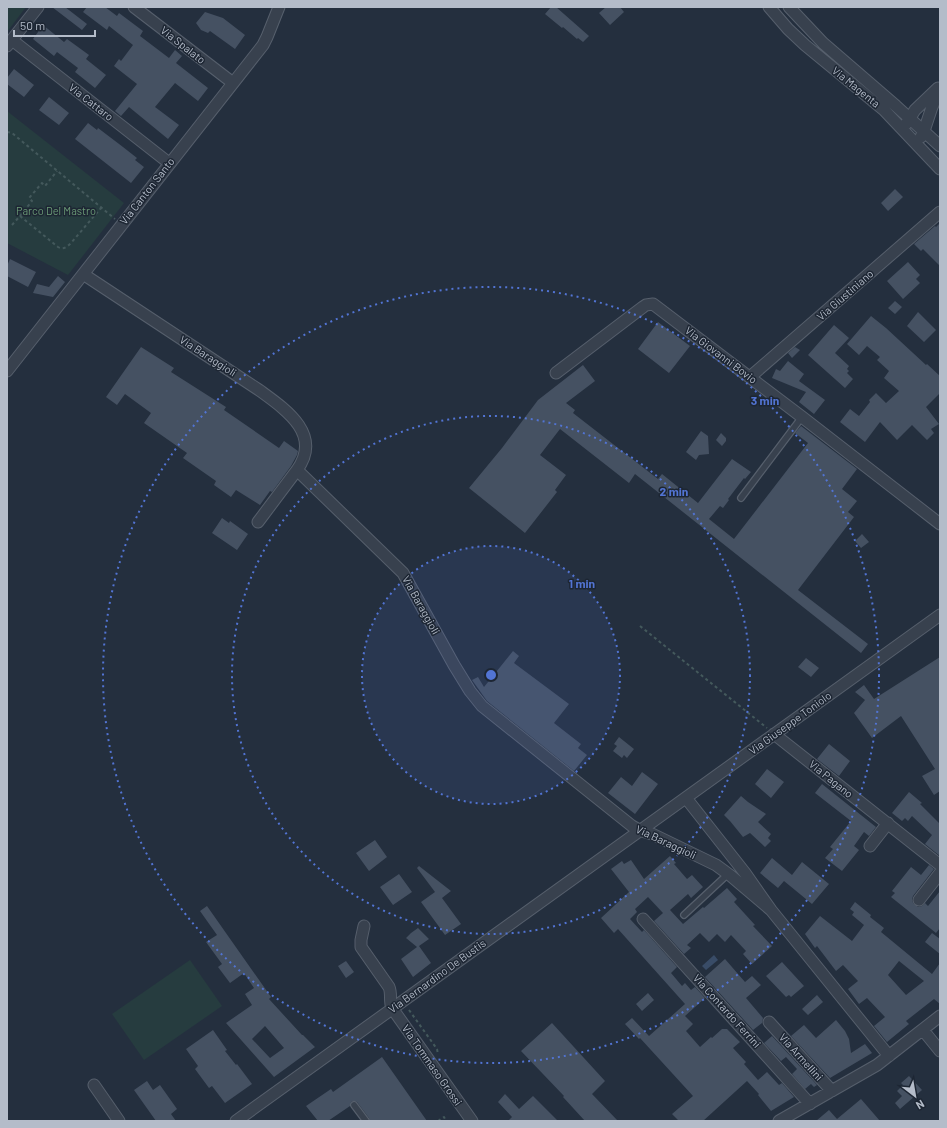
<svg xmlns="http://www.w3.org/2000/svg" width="947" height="1128" viewBox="0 0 947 1128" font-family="Barlow,sans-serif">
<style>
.green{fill:#263c3f}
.water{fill:#394c67}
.building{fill:#455162;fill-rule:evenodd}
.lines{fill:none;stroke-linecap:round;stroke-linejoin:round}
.service-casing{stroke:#565f6c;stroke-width:8}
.minor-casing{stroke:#565f6c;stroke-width:13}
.path{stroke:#44595c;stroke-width:2;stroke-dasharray:3 3;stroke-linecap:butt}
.service{stroke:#38414e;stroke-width:5.5}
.minor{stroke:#38414e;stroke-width:11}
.ring{fill:none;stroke:#5274d3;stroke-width:2;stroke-dasharray:2 4}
.labels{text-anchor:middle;stroke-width:3;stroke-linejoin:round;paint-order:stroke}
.street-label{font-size:11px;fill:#b4bcc9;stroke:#1d2633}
.park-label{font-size:11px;fill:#6b9a76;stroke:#1d2633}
.centre{fill:#5274d3;stroke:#1d2633;stroke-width:2}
.ring-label{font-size:12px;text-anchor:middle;font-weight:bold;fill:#5274d3;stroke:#1d2633;stroke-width:3;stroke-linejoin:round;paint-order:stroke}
</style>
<rect width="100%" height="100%" fill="#242f3e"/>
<path class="green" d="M7 7H26L7 32Z
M7 111 124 203 68 275 7 243Z
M190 960 222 1006 144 1060 112 1014Z"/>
<path class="water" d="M714 955 718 960 706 970 702 966Z"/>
<path class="building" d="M52 7H65L87 24 82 30Z
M87 7H105L117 16 119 13 143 31 140 36 169 58 175 50 182 56 176 63 208 88 198 101 175 83 155 107 179 125 168 139 129 107 121 116 115 111 137 84 114 66 119 59 121 61 133 45 109 26 107 30 83 12Z
M551 7H556L589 36 583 42 578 38 577 39 563 27 562 28 545 14Z
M606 7H620L624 12 610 25 599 13Z
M205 12 223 18 245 35 235 49 210 31 208 33 201 30 196 23Z
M43 25 64 42 67 39 89 55 86 59 106 75 95 88 75 72 78 68 57 52 54 56 33 39Z
M14 69 34 85 24 97 7 84V78Z
M49 97 69 113 59 125 39 110Z
M88 123 97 130 98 128 123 147 137 158 135 160 144 167 131 183 75 139Z
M895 189 903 197 888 211 881 203Z
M940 223V266L923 249 921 251 914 244 935 226 936 227Z
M10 259 36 272 28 287 7 276V266Z
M908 262 920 275 916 279 920 283 903 299 887 281Z
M58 276 65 282 53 297 33 293 37 284 49 287Z
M895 301 902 307 895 314 888 308Z
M918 312 936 330 924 342 907 326Z
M871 316 886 328 926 365 927 364 940 376V393L926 407 939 424 931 429 934 433 927 440 912 425 897 440 880 422 865 442 840 422 850 409 859 416 870 402 869 400 876 393 886 403 899 391 884 378 889 371 877 360 880 357 867 346 859 355 847 344Z
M658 322 690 346 669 373 638 349Z
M834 325 849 338 835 353 849 366 847 369 849 371 847 373 853 379 845 388 808 355Z
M141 347 174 368 171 372 226 407 224 410 279 448 284 441 298 451 297 455 291 466 272 492 270 491 260 505 236 490 231 497 214 485 216 481 183 458 187 453 144 423 151 413 125 394 117 405 106 397Z
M795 347 800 350 792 358 788 353Z
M788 361 804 374 799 381 825 400 814 414 799 402 806 392 772 378 776 369 780 371Z
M583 365 595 381 566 403 575 410 573 413 658 479 662 474 698 503 732 459 751 472 745 479 744 478 728 499 729 500 723 508 720 506 709 519 734 539 808 443 795 433 801 426 857 469 842 489 857 501 848 512 854 517 798 590 868 644 861 653 635 474 629 483 560 429 540 455 566 475 555 490 557 492 525 533 469 488 502 448 538 400Z
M701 431 708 436 709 454 699 455 696 460 686 452Z
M721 433 726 438V441L722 446 716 440Z
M222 518 229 523 230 521 248 534 237 550 212 533Z
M862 534 869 542 861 548 855 541Z
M513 651 519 656 514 663 569 704 554 723 581 744 578 748 587 755 574 771 487 701 472 680 478 677 484 687Z
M940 657V791L934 795 922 776 935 769 901 716 872 738 854 713 865 700 855 692 864 685 874 699Z
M806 658 819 668 811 677 798 667Z
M619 737 634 749 627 758 624 755 622 758 613 751 617 746 614 744Z
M829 744 850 761 839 776 817 759Z
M767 769 784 782 771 798 755 784Z
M642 772 658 784 635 814 608 793 621 777 632 786Z
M822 784 876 827 869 836 864 832 854 846 859 850 842 871 825 858 833 849 830 847 851 821 815 793Z
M909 792 922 803 920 804 940 824V856L925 844 932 835 912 816 908 821 905 818 902 821 892 813Z
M741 796 748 802 766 814 758 822 771 834 768 838 771 841 765 847 750 833 743 837 730 821 724 815Z
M375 840 387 857 369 871 356 853Z
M670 856 676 863 674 864 687 879 692 875 703 887 691 898 688 894 670 910 683 924 703 907 704 908 727 888 737 899 734 902 755 925 753 926 772 946 752 964 743 954 746 951 731 935 725 942 717 934 709 942 700 933 687 945 691 948 684 954 654 921 663 913 648 897 635 909 637 912 630 919 642 932 644 930 677 967 671 973 682 986 685 983 691 990 695 987 705 998 685 1016 693 1024 686 1031 700 1047 711 1037 712 1038 722 1029H727L740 1042 733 1048 746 1062 744 1064 758 1080 767 1072 779 1085 782 1083 794 1097 771 1111 758 1095 759 1094 747 1081 703 1121H679L672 1114 693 1096 640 1038 639 1039 625 1024 632 1018 649 1036 685 1004 618 929 614 933 601 918 629 892 611 869 622 861 624 864 631 860 644 879Z
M772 858 792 875 802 862 829 884 812 904 784 881 778 888 760 873Z
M929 865 934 869 913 896 912 899 913 903 918 907 922 906 925 903 928 906 940 891V928L936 933 891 897 895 893 892 891 911 867 921 875Z
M419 866 451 891 442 898 461 924 445 935 421 902 435 892 417 868Z
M399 874 412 892 393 905 380 887Z
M855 902 871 915 870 917 884 928 881 932 932 974 940 963V1004L934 999 906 1021 909 1024 887 1042 874 1026 885 1017 867 998 859 1004 848 989 858 981 843 965 836 971 817 946 815 948 805 934 820 916 852 941 864 925 852 915 854 912 850 909ZM899 961 924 981 906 995 888 975Z
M207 906 271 997 269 999 302 1035H303L315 1047 274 1077 226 1023 252 1005 245 994 254 988 244 973 230 983 218 967 222 964 206 942 217 935 200 911ZM265 1026 284 1048 270 1058 252 1039Z
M418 928 429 939 419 946 431 963 413 977 401 959 417 947 406 938 411 933Z
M932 933 940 939V954L925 942Z
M725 959 745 982 752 976 761 985 746 998 763 1018 762 1023 753 1030 705 977Z
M346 961 354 972 346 978 338 966Z
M782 962 804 986 791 997 789 995 786 997 766 976Z
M648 993 654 1000 642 1011 636 1004Z
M817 995 823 1002 808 1015 802 1009Z
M836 1020 845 1031 849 1039 851 1053 865 1044 872 1053 830 1078 791 1036 804 1025 816 1038Z
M552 1023 605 1081 592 1094 618 1121H585L563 1097 564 1096 521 1051Z
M213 1030 227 1050 225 1051 236 1065 237 1064 252 1084 225 1103 212 1086 209 1088 195 1069 198 1066 186 1049Z
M772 1036 817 1085 814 1087 811 1084 805 1089 792 1074 797 1069 786 1057 781 1061 764 1043Z
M382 1057 427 1121H370L369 1118 357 1102 354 1101 351 1102 350 1106 328 1121H318L306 1106 331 1089 333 1092Z
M909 1076 922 1090 900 1109 895 1103 902 1096 897 1091 903 1085 901 1083Z
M147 1081 153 1090 160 1085 177 1109 171 1114 176 1121H156L134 1090Z
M505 1094 519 1109 533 1096 558 1121H508L512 1117 498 1102Z
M861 1099 880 1121H816L829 1110 837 1119Z"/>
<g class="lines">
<defs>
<path id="service" d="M741 498 802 417
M684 915 728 874
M354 1105 366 1121"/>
<path id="minor" d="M134 7 233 83
M769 7 788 29 805 45 884 110 940 169
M789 7 823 43 896 106 940 146
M12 40 169 163
M7 46 38 7
M906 124 915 110 938 88
M921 137 924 131 932 107 940 89
M83 274 259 390C285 409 323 434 297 470L403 573 454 665 470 691 482 706 632 826 639 830 652 834 716 865 731 876 771 910
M7 371 263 45 267 37 279 7
M556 373 643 307 646 305 653 304 802 417 940 524
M750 377 940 212
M258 522 297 470
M774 734 940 865
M686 798 745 873 771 910 889 1056
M870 846 888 823
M919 900 940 873
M643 919 810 1104
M364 926 361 940V947L389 987C392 994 389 1001 392 1008L472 1121
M769 1022 832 1091
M923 1030 940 1051
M94 1085 119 1121
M236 1121 940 615
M779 1121 877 1065 940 1016"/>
</defs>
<use href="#service" class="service-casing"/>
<use href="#minor" class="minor-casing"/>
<path class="path" d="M7 132 12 133 115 219
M20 216 32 201 29 198 42 183 45 186 57 171
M12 225 20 216 58 247C63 250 67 247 71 243L101 208
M640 626 767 728
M409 1010 437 1049 438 1054
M438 1121 444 1117 446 1121"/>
<use href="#service" class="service"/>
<use href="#minor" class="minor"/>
</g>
<circle cx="491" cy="675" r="129" fill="#5274d3" fill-opacity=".12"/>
<g class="ring">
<circle cx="491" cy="675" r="129"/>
<circle cx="491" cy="675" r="259"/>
<circle cx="491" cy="675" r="388"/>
</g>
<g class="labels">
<g class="street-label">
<text transform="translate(183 45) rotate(38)" y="4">Via Spalato</text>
<text transform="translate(856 87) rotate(39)" y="4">Via Magenta</text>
<text transform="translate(91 102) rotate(38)" y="4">Via Cattaro</text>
<text transform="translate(147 191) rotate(-52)" y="4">Via Canton Santo</text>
<text transform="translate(845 295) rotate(-41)" y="4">Via Giustiniano</text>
<text transform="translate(721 355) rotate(37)" y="4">Via Giovanni Bovio</text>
<text transform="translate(208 356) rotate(33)" y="4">Via Baraggioli</text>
<text transform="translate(421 605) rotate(61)" y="4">Via Baraggioli</text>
<text transform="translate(790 723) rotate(-36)" y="4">Via Giuseppe Toniolo</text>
<text transform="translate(831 779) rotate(39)" y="4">Via Pagano</text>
<text transform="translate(666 842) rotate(25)" y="4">Via Baraggioli</text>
<text transform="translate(437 976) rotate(-36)" y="4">Via Bernardino De Bustis</text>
<text transform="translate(727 1011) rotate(48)" y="4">Via Contardo Ferrini</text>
<text transform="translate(801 1057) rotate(48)" y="4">Via Armellini</text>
<text transform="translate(432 1065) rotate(55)" y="4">Via Tommaso Grossi</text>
</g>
<g class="park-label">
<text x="56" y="215">Parco Del Mastro</text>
</g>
</g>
<circle cx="491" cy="675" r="6" class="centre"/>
<g class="ring-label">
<text x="765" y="405">3 min</text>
<text x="674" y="496">2 min</text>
<text x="582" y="588">1 min</text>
</g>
<rect width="947" height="1128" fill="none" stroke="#b4bcc9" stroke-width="16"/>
<g transform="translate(915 1096) rotate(149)" stroke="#1d2633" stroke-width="3" paint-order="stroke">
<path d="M0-3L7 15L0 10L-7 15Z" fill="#b4bcc9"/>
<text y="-6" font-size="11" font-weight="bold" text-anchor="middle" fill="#b4bcc9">N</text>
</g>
<path d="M14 30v6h81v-6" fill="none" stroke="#b4bcc9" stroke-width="2"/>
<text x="20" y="30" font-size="12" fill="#b4bcc9" stroke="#1d2633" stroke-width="3" paint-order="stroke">50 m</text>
</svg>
